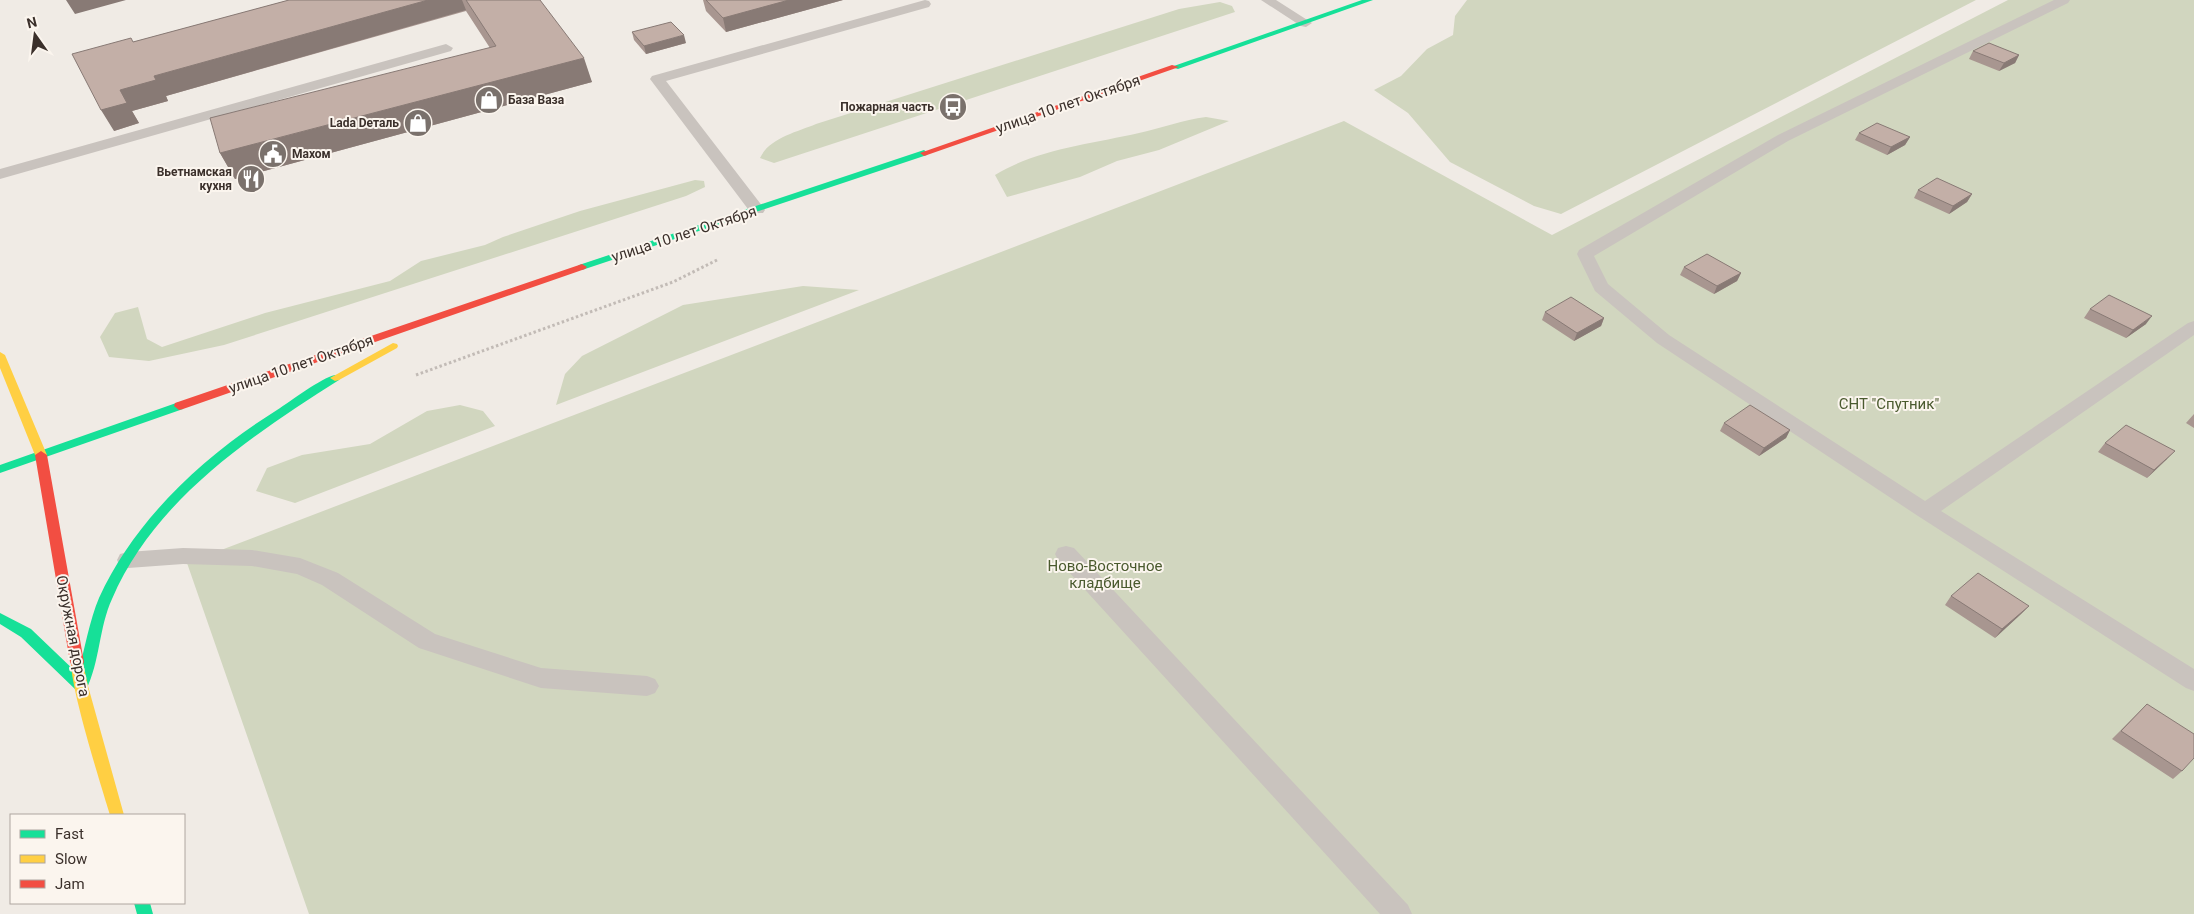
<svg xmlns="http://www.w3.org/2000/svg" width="2194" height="914" viewBox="0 0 2194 914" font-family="Roboto,sans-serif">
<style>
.green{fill:#d1d6bf}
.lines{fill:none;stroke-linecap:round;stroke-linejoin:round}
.path{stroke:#c2bbb6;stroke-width:3;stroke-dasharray:2.5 2.5;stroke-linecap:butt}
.lane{fill:#c9c3be;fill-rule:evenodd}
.fast{fill:#16e098;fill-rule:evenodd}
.slow{fill:#ffcf43;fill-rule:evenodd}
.jam{fill:#f24e42;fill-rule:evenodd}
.wall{fill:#a89690}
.shaded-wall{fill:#887a75}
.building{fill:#c3afa7;stroke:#887a75}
.labels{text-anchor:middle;stroke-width:4;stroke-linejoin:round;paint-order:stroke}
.far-poi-label{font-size:12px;font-weight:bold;fill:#3b302b;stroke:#fbf5ee;text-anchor:end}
.street-label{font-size:15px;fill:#3b302b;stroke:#fbf5ee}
.park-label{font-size:15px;fill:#4a5a2e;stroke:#fbf5ee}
</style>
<rect width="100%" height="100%" fill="#f0ebe5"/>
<path class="green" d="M1467 0H1976L1561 214 1534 206 1450 162 1408 113 1374 90 1401 76 1427 49 1453 35 1455 16Z
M2008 0H2194V914H309L187 563 1344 121 1552 235Z
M1220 2 1232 6 1235 12 774 163 760 158C769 138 797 132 816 124L1179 9Z
M1206 117 1229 121 1159 150 1117 161 1080 177 1007 197 995 175C1037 149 1091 144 1139 133 1162 128 1183 120 1206 117Z
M695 180 704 181 705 187 686 196 224 345 149 361 109 357 100 337 115 313 138 307 147 339 162 347 265 313 390 281 421 261 485 245 503 237 580 211Z
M803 286 859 290 556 405 565 374 582 356 683 305Z
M460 405 483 411 495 426 295 503 256 491 267 468 302 455 370 444 427 411Z"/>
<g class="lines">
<path class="path" d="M416 375 673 282 717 260"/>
<path class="lane" d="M925 0 929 1 931 4 929 7 666 81 763 207 765 210 763 213H751L650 79 652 76Z
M1261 0H1276L1312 23 1306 27 1301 26Z
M2054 0H2070L2068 3 1788 141 1594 256 1608 284 1669 335 1925 501 2188 323 2194 321V335L1941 511 2194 669V691L2186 688 1918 516 1657 343 1595 291 1577 254 1579 250 1778 135Z
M446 44 453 48 451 51 0 179V169Z
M1066 546 1074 548 1408 905 1412 914H1380L1058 560 1055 554 1058 548Z
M183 548 252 550 300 558 338 573 435 634 541 668 647 676 655 679 659 686 655 693 647 696 541 688 419 648 322 585 297 574 252 566 183 564 128 568 120 566 117 560 120 554 128 552Z"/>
<path class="fast" d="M1362 0H1373L1178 69 1171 67Z
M924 150 928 153 927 155 582 270 577 267 579 265Z
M335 375 340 378 339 380C251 436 155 499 112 599 99 627 100 662 86 690L81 692 76 690 21 637 0 624V613L31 629 78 674C84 651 90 619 99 598 135 519 205 455 277 410 291 401 321 378 335 375Z
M179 402 183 403 184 406 183 409 0 473V465Z
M134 903H150L153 914H137Z"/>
<path class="slow" d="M393 343 397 344 398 346 397 348 339 380 335 381 330 378Z
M0 352 5 355 47 455 45 458 41 459 35 455 0 368Z
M77 657 82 658 88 686 124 815H110C103 792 65 672 72 658Z"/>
<path class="jam" d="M1172 65 1179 67 927 155 924 156 920 153Z
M582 264 587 267 585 269 183 409 179 410 174 406 175 403Z
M41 451 47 455 84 662 82 666 77 667 72 666 70 662 35 455Z"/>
</g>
<path class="wall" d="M289 0H540L592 82 235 179 220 153 490 48 466 11 166 96 168 101 132 111 139 123 114 131 133 42Z
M703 0H843L726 32 706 11Z
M632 32 686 43 646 54 634 40Z
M1973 51 2019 55 2015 63 1999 71 1969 59Z
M1859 133 1910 137 1905 145 1887 155 1855 140Z
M1918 190 1972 194 1967 202 1949 214 1914 198Z
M1684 267 1741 273 1737 281 1714 294 1680 275Z
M2090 309 2146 324 2126 338 2084 318Z
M1545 312 1604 318 1601 326 1574 341 1542 320Z
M2194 414V428L2186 423Z
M1724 423 1790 430 1786 438 1759 456 1720 431Z
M2105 443 2167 459 2147 478 2098 452Z
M1951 596 2029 606 2021 614 1995 638 1945 605Z
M2147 704 2182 771 2173 779 2112 739Z"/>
<path class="shaded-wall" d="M66 0H126L75 14Z
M428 0H462L466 10 166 96 168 101 132 111 139 123 114 131 101 110 120 90 154 76Z
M789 0H843L726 32 723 18Z
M684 35 686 43 646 54 644 46Z
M2019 55 2015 63 1999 71 2004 63Z
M584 58 592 82 235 179 220 153Z
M1910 137 1905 145 1887 155 1891 147Z
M1972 194 1967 202 1949 214 1953 206Z
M1741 273 1737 281 1714 294 1717 286Z
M2152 316 2146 324 2126 338 2133 330Z
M1604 318 1601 326 1574 341 1577 333Z
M1790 430 1786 438 1759 456 1764 448Z
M2175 451 2167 459 2147 478 2154 470Z
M2029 606 2021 614 1995 638 2002 629Z"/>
<path class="building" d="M289 0H428L154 76 156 80 120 90 127 103 101 110 72 54 131 38 133 42Z
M466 0H540L584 58 220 153 210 118 496 46Z
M706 0H789L723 18Z
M671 22 684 35 644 46 632 32Z
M1989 43 2019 55 2004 63 1973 51Z
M1877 123 1910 137 1891 147 1859 133Z
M1937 178 1972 194 1953 206 1918 190Z
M1707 254 1741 273 1717 286 1684 267Z
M2109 295 2152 316 2133 330 2090 309Z
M1571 297 1604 318 1577 333 1545 312Z
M1750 405 1790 430 1764 448 1724 423Z
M2126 425 2175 451 2154 470 2105 443Z
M1978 573 2029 606 2002 629 1951 596Z
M2147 704 2194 734V758L2182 771 2121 731Z"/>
<defs>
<symbol id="shop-disc" viewBox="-11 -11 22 22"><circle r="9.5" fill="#7a716c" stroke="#fbf5ee"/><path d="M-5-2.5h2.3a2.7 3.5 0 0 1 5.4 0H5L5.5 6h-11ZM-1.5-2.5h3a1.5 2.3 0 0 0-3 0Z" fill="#fff"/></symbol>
<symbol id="bus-disc" viewBox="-11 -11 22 22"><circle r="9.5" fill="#7a716c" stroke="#fbf5ee"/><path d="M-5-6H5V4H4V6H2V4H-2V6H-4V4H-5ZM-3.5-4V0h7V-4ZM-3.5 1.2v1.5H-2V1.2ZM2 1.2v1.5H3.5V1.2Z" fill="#fff"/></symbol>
<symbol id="civic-disc" viewBox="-11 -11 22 22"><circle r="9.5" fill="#7a716c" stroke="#fbf5ee"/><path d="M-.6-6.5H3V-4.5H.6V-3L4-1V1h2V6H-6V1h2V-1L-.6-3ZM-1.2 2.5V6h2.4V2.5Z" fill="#fff"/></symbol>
<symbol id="restaurant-disc" viewBox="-11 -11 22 22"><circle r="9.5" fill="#7a716c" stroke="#fbf5ee"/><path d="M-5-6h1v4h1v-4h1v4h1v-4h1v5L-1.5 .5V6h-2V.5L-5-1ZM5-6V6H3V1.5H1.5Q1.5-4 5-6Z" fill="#fff"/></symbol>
</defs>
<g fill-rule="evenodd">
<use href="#shop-disc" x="473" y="84" width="32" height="32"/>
<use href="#bus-disc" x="937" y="91" width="32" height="32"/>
<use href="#shop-disc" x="402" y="107" width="32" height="32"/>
<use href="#civic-disc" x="257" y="138" width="32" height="32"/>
<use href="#restaurant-disc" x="235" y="163" width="32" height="32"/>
</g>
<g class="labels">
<g class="far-poi-label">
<text x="508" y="104" text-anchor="start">База Ваза</text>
<text x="934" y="111">Пожарная часть</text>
<text x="399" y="127">Lada Dеталь</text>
<text x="292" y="158" text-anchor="start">Махом</text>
<text x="232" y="176">Вьетнамская<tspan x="232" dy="14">кухня</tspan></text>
</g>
<g class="street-label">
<text transform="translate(1068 104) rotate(-19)" y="5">улица 10 лет Октября</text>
<text transform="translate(684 234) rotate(-18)" y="5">улица 10 лет Октября</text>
<text transform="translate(301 364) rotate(-19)" y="5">улица 10 лет Октября</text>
<text transform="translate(73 636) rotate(79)" y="5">Окружная дорога</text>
</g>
<g class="park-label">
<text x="1889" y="409">СНТ "Спутник"</text>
<text x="1105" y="571">Ново-Восточное<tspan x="1105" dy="17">кладбище</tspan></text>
</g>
</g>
<rect x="10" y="814" width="175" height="90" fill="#fbf5ee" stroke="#aea6a0"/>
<rect x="20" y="830" width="25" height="8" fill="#16e098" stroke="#aea6a0"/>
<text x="55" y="839" font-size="15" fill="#3b302b">Fast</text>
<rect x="20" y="855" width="25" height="8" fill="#ffcf43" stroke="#aea6a0"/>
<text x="55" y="864" font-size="15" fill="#3b302b">Slow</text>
<rect x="20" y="880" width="25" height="8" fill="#f24e42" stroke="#aea6a0"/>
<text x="55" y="889" font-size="15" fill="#3b302b">Jam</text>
<g transform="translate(35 35) rotate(346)" stroke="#fbf5ee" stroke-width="4" paint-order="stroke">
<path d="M0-4L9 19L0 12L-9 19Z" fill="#3b302b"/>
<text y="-8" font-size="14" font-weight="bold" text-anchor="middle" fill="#3b302b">N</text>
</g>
</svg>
